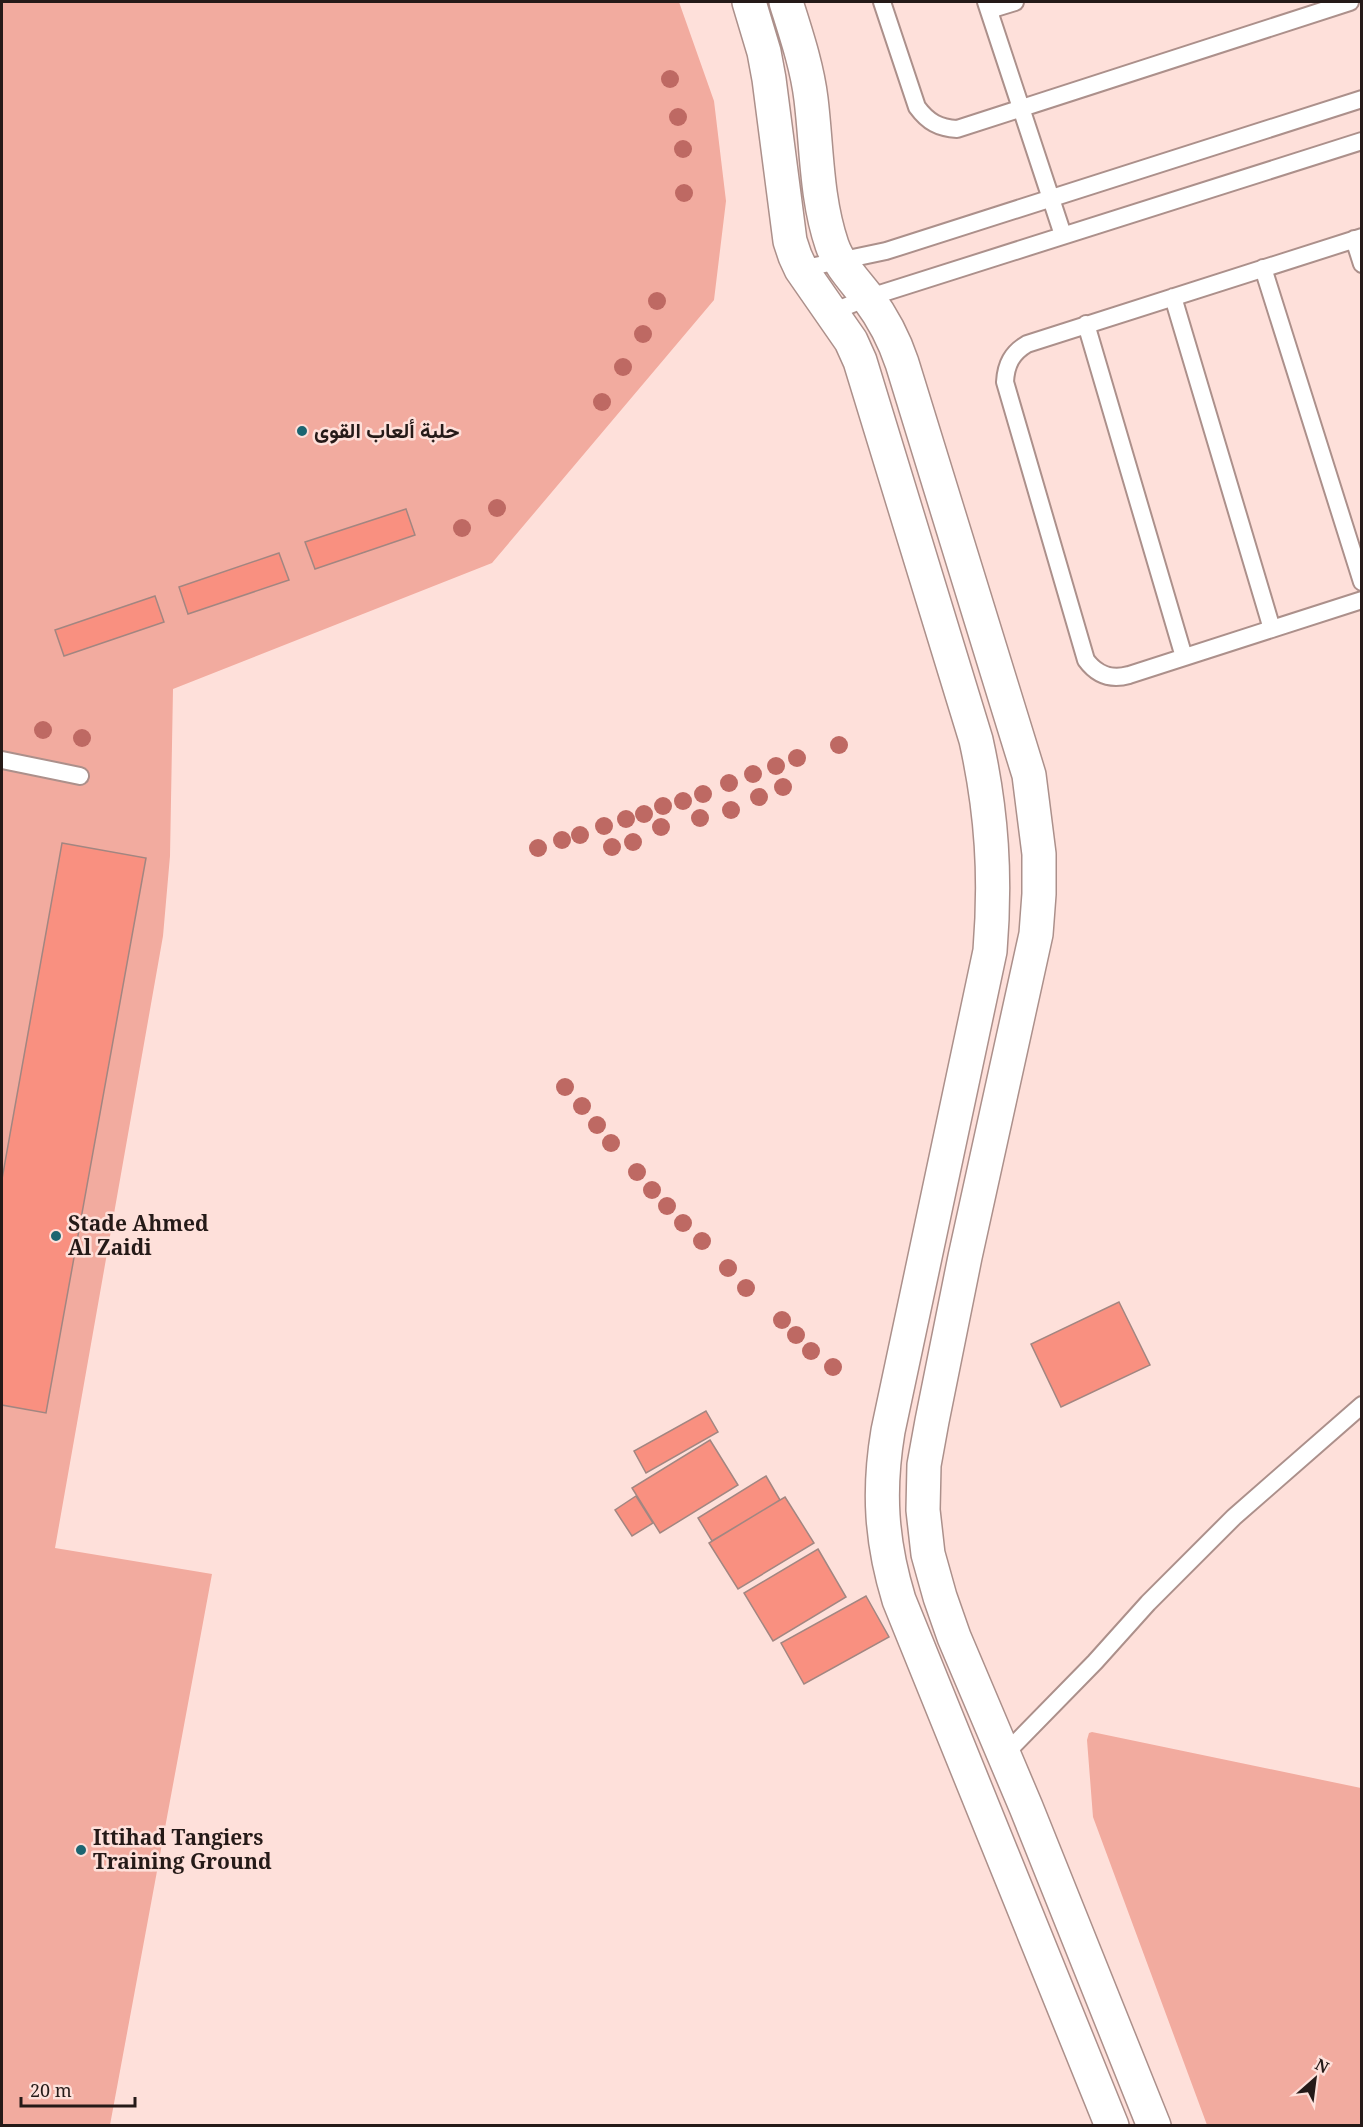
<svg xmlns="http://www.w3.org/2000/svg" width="1363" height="2127" viewBox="0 0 1363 2127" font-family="'Noto Serif',Vazirmatn,serif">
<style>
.green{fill:#f2ab9f}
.building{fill:#f99080;stroke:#a28681;stroke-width:1.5}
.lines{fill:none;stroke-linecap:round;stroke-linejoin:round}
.lane-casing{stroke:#ac908b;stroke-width:20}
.street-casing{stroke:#ac908b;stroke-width:36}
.lane{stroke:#fff;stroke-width:16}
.street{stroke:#fff;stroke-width:33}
.tree{fill:#be6963}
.poi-dot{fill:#1b6571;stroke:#fee0da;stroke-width:2}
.labels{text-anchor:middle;stroke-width:5;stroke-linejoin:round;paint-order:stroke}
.poi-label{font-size:21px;font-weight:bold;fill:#251a18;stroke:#fee0da;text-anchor:start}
</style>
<rect width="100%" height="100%" fill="#fee0da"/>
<path class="green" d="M2 2H679L714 101 726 201 714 300 492 563 173 689 170 856 163 936 55 1548 212 1574 110 2125 2 2126Z
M1092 1732 1361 1788V2125H1207L1093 1817 1087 1740 1089 1733Z"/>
<path class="building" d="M406 509 415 535 315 569 305 542Z
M279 553 289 580 188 614 179 587Z
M155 596 164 622 64 656 55 630Z
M62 843 146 858 46 1413 2 1405V1179Z
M1119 1302 1150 1365 1061 1407 1031 1344Z
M706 1411 718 1432 646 1473 634 1451Z
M710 1440 738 1485 660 1533 632 1488Z
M766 1476 780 1500 712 1541 698 1518Z
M636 1496 653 1523 632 1536 615 1510Z
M785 1497 814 1543 738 1589 709 1543Z
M818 1549 846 1597 773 1641 744 1593Z
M866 1596 889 1637 804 1684 781 1643Z"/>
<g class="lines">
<defs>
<path id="lane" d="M882 2 917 107C928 122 939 128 957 129L1350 2
M986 2 1063 235
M989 10 1015 2
M1362 237 1027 344C1012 353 1006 364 1005 382L1086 660C1097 675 1111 680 1129 675L1362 600
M1354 239 1362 264
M1263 268 1362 582
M801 269 886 251 1362 99
M1173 297 1272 629
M832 312 867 298 1362 141
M1086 324 1184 657
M2 760 80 776
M1004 1755 1095 1662 1148 1603 1234 1517 1362 1405"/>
<path id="street" d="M749 2 764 52 769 79 790 241 795 256 801 269 851 341 860 361 976 740C992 812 996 877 990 951L888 1431C878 1491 881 1541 899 1600L1112 2126
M786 2C796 34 807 66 811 99 817 148 816 198 832 245 839 265 855 281 868 298 883 318 894 339 902 363L1029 775 1039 854V894L1036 934 965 1257 932 1421 924 1465 923 1510 928 1554 940 1597 954 1637 1026 1807 1154 2126"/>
</defs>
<use href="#lane" class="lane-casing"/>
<use href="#street" class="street-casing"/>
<use href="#lane" class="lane"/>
<use href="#street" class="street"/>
</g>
<g class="tree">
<circle cx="670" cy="79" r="9"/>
<circle cx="678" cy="117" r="9"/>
<circle cx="683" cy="149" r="9"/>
<circle cx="684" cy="193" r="9"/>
<circle cx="657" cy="301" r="9"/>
<circle cx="643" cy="334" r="9"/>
<circle cx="623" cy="367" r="9"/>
<circle cx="602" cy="402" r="9"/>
<circle cx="497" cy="508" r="9"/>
<circle cx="462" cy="528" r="9"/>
<circle cx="43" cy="730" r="9"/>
<circle cx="82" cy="738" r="9"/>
<circle cx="839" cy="745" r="9"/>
<circle cx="797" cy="758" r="9"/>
<circle cx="776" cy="766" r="9"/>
<circle cx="753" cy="774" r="9"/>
<circle cx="729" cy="783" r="9"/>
<circle cx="783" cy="787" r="9"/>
<circle cx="703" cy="794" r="9"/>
<circle cx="759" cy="797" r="9"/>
<circle cx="683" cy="801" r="9"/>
<circle cx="663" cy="806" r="9"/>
<circle cx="731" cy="810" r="9"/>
<circle cx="644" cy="814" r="9"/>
<circle cx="700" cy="818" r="9"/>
<circle cx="626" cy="819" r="9"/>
<circle cx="604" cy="826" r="9"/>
<circle cx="661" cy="827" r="9"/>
<circle cx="580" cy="835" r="9"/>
<circle cx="562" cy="840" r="9"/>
<circle cx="633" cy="842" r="9"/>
<circle cx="612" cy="847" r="9"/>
<circle cx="538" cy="848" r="9"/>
<circle cx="565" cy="1087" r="9"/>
<circle cx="582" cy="1106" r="9"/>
<circle cx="597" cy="1125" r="9"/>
<circle cx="611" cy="1143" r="9"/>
<circle cx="637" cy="1172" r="9"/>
<circle cx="652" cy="1190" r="9"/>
<circle cx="667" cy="1206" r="9"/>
<circle cx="683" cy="1223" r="9"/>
<circle cx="702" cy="1241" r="9"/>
<circle cx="728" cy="1268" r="9"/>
<circle cx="746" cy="1288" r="9"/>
<circle cx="782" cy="1320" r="9"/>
<circle cx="796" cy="1335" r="9"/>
<circle cx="811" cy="1351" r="9"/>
<circle cx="833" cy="1367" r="9"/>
</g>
<g class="poi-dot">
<circle cx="302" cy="431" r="6"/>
<circle cx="56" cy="1236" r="6"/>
<circle cx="81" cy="1850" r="6"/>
</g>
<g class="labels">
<g class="poi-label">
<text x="314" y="438">حلبة ألعاب القوى</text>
<text x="68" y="1231">Stade Ahmed<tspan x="68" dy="24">Al Zaidi</tspan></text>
<text x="93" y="1845">Ittihad Tangiers<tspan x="93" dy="24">Training Ground</tspan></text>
</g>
</g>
<rect width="1363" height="2127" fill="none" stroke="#251a18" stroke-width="6"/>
<g transform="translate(1315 2079) rotate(28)" stroke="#fee0da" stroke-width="4.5" paint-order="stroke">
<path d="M0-4.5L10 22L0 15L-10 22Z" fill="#251a18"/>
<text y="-9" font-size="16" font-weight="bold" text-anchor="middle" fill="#251a18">N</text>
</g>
<path d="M21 2097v9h114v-9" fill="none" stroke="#251a18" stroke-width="3"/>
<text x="30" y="2097" font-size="18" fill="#251a18" stroke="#fee0da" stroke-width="4.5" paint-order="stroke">20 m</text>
</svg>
